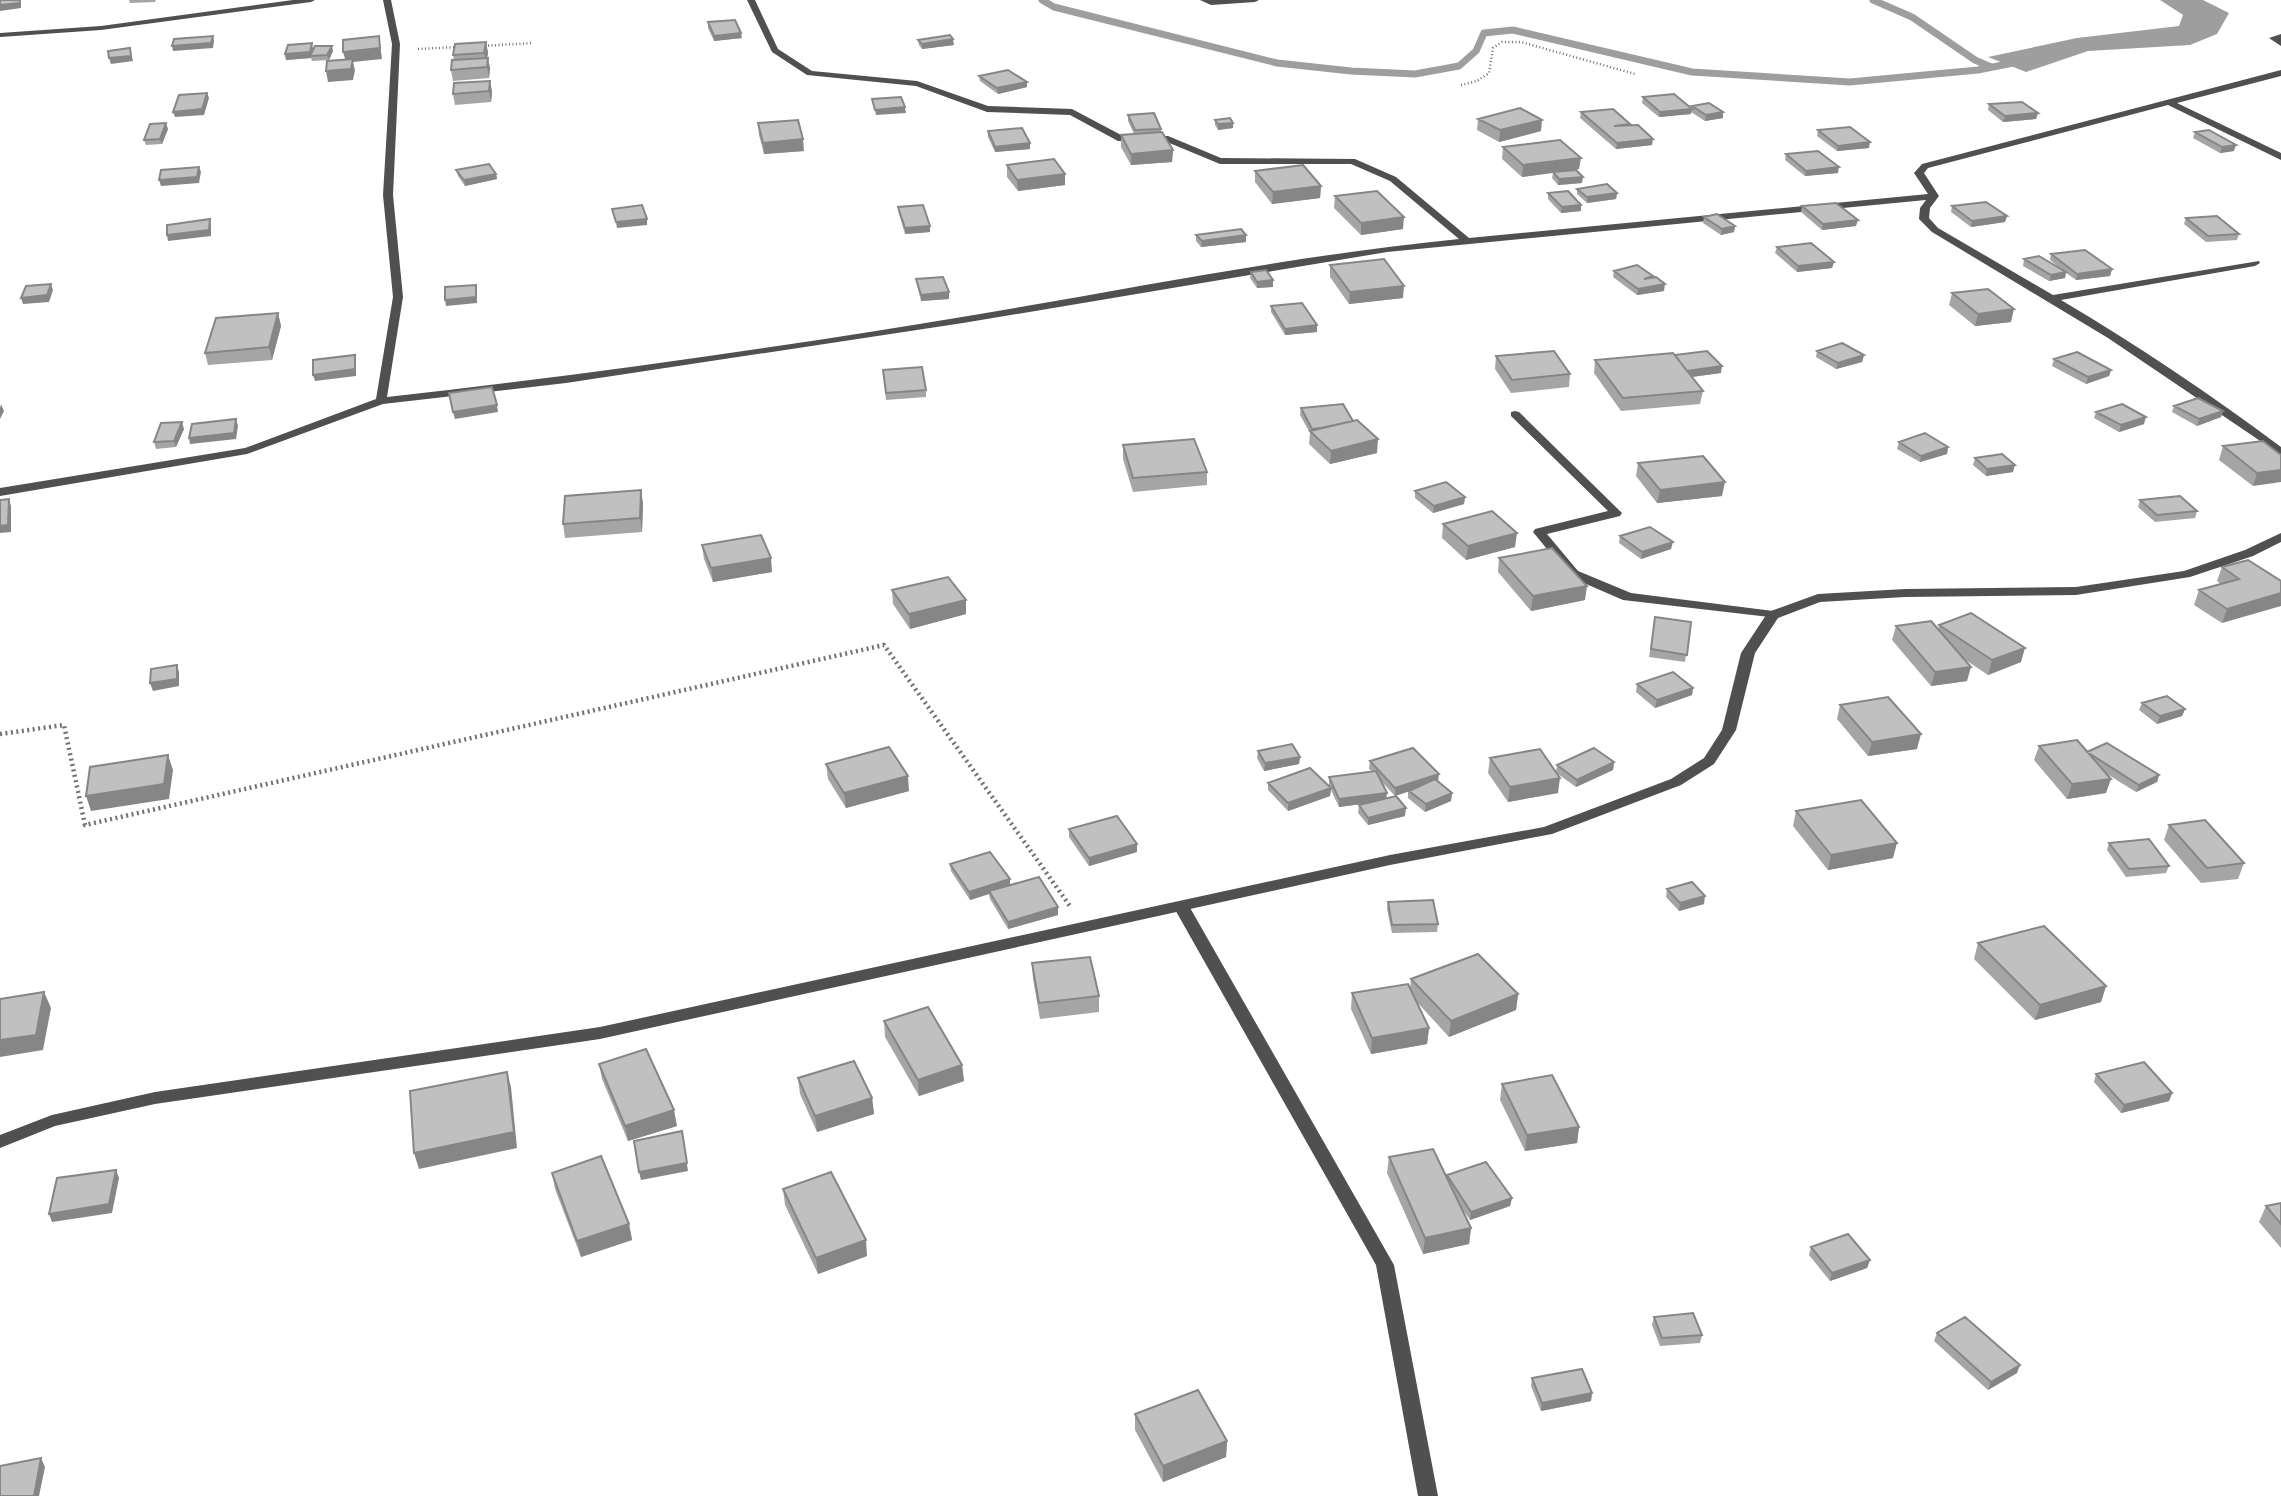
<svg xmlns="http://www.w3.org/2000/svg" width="2281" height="1496" viewBox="0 0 2281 1496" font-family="Arial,sans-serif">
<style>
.water{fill:#9e9e9e}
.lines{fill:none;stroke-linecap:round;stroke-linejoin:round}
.stream{stroke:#9e9e9e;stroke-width:7}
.path-far1{stroke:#727272;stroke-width:2.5;stroke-dasharray:1 2.5;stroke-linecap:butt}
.path{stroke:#727272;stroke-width:4.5;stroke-dasharray:2 3.5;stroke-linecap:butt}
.minor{fill:#505050;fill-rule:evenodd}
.tertiary{fill:#505050;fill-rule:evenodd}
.wall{fill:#a5a5a5}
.shaded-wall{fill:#868686}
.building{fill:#c0c0c0;stroke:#868686;stroke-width:2}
</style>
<rect width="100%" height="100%" fill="#fff"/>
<path class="water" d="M2160 0H2203L2229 13 2217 34 2190 45 2088 51 2026 72 1988 57 2077 38 2179 26 2183 15Z"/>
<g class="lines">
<path class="stream" d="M1042 0 1054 7 1277 63 1351 71 1415 74 1459 66 1476 51 1484 33 1513 30 1692 72 1850 82 1978 70 2018 62
M1873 0 1912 17 1975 60 1991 67"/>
<path class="path-far1" d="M481 46 533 43
M418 49 458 47
M1461 85 1477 81 1489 73 1493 48 1502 42H1521L1635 74"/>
<path class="path" d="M0 734 64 725 85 825 884 645 1070 906"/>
<path class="minor" d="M293 0H315L311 2 101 30 0 37V33L101 26Z
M383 0H391L400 44 393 195 403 297 387 397C585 375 783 347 980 314 1139 287 1298 255 1459 239L1390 181 1351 164H1220L1167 142 1118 141 1070 115 987 112 916 86 807 75 772 52 747 0H755L778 49 812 71 917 81 988 106 1072 109 1123 136H1168L1221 158 1355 159 1396 177 1469 238 1928 194 1914 173 1922 164 2281 70V76L2177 103 2281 153V160L2168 105 1928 168 1924 173 1939 196 1930 208 1929 218 1938 228 2053 295 2259 261 2260 263 2255 266 2061 300C2137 345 2210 394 2281 447V455L2108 338 1932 232 1919 219 1920 208 1926 200 1387 252 963 323 566 383 383 404 247 454 0 496V488L245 448 376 399 393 297 383 195 392 44Z
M1200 0H1259L1255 2 1211 5Z
M2281 34V46L2269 38Z
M1515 411 1519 412 1622 513 1620 516 1547 534 1578 571 1631 593 1773 611 1778 612 1779 615 1778 618 1623 600 1570 577 1533 532 1535 529 1608 511 1511 416V412Z
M1181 901 1189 906 1394 1265 1438 1496H1418L1376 1265 1173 906Z"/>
<path class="tertiary" d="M2281 533V542L2253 556 2190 577 2076 595 1905 597 1820 602 1778 618 1755 653 1736 730 1714 764 1681 785 1552 834 1390 865 600 1039 155 1104 55 1126 0 1148V1135L52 1115 155 1092 600 1027 1390 855 1544 827 1671 779 1704 758 1722 730 1741 653 1768 612 1818 594 1905 589 2076 587 2184 571 2245 550Z"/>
</g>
<path class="wall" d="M129 0H156L155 2 130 3Z
M708 22 742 38 714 41 708 28Z
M918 40 954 45 922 49 919 45Z
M486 42 488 53 487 58 490 68 489 78 453 81 451 70 454 60 453 55Z
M312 43V51H333L329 60 312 61 311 58 286 60 285 54Z
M979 76 1027 87 998 94 980 81Z
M490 81 492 92 491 102 455 105 453 94Z
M1643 97 1691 109 1692 106 1723 112V118L1705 121 1691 112V114L1659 117 1642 103Z
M1989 104 2038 113 2036 119 2003 122 1988 110Z
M1581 112 1652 145 1616 149 1580 118Z
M1128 115 1161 129V132L1173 150 1172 162 1131 165 1121 147V135L1134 134 1128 121Z
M1478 119 1541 131 1499 142 1477 130Z
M1215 120 1233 128 1218 130 1215 125Z
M758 123 804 151 764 154 759 135Z
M168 129 162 144 146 145 144 140Z
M1818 130 1869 148 1837 151 1817 136Z
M988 131 1030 143V149L995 152 988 137Z
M2195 132 2234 151 2220 153 2193 138Z
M1503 147 1579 169 1575 170 1582 183 1558 185 1552 178 1553 173 1522 177 1502 159Z
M1786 154 1838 173 1805 176 1785 160Z
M1007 165 1065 185 1018 191 1007 177Z
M456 170 496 174 497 179 465 186 458 176Z
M1255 171 1321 186 1320 198 1272 204 1255 182Z
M1577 189 1617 193 1616 199 1587 203 1577 194Z
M1548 193 1581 205V211L1561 213 1548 199Z
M1335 196 1403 229 1361 235 1334 208Z
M1802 206 1856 226 1822 230 1801 212Z
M1952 206 2007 216 2005 222 1971 227 1951 212Z
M898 207 930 226V232L905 234 899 214Z
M1704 217 1735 226 1734 232 1721 235 1703 223Z
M2186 218 2239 234 2237 240 2206 242 2184 224Z
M1196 235 1246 242 1201 247 1196 241Z
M1777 247 1834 262 1832 268 1797 272 1775 253Z
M2051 254 2112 269 2110 276 2076 280 2066 273 2065 278 2049 281 2023 266 2024 259 2060 268 2050 260Z
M1330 265 1403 298 1349 304 1330 277Z
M1614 271 1653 278 1664 291 1637 295 1613 277Z
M1251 272 1273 280V287L1257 288 1250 278Z
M916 279 949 292V299L921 301 917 285Z
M1952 293 2011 322 1975 326 1949 305Z
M1271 306 1317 332 1285 335 1271 312Z
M278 313 281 326 272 360 208 365 205 353Z
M1817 351 1864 355 1862 362 1836 369 1816 357Z
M1675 355 1721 373 1692 377 1703 391 1700 404 1621 411 1594 373 1595 360Z
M1496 356 1570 374 1569 387 1511 393 1495 369Z
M2054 359 2111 370 2109 376 2086 384 2052 366Z
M883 370 926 390V397L886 400Z
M2174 406 2223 411 2221 417 2197 426 2172 412Z
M1301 408 1353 421 1377 453 1330 464 1309 444 1310 433 1300 415Z
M2096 412 2144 424 2119 432 2094 418Z
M184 429 176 447 156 449 154 442Z
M1899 442 1948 447 1947 454 1920 462 1897 449Z
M1123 445 1207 472V485L1133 492 1123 459Z
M2223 446 2281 455 2253 486 2219 460Z
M1975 458 2013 472 1986 476 1973 465Z
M1638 463 1722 496 1657 503 1636 476Z
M641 490 643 504 642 532 565 538 563 524Z
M1415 491 1465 497 1464 504 1433 513 1415 498Z
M2140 500 2197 511 2195 518 2155 522 2138 507Z
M1443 524 1515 547 1466 560 1442 538Z
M1620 536 1671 549 1641 559 1619 543Z
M702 545 772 572 713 582 704 559Z
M1499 558 1585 600 1531 611 1498 572Z
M2248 560 2222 623 2194 605 2199 590 2221 584 2217 581 2222 567Z
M892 590 966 600V614L910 629 893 604Z
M1655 617 1691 622 1685 662 1649 657Z
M1939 625 2021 662 1988 675 1964 659 1967 681 1931 686 1892 640 1896 626 1938 630Z
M1637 684 1693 688 1692 695 1655 708 1636 692Z
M2142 703 2185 709 2182 716 2157 724 2139 710Z
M1840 705 1917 749 1868 756 1837 719Z
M2039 746 2087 752 2159 775 2157 782 2136 792 2107 774 2106 793 2067 799 2034 760Z
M1258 751 1300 757 1299 764 1264 771 1257 758Z
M1490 758 1556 772 1557 765 1614 762 1613 770 1576 787 1558 774V793L1508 802 1488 773Z
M1370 761 1438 782 1452 793 1451 801 1425 812 1408 798V791L1395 796 1381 781 1386 798 1405 816 1368 825 1358 813 1359 805 1367 803 1339 807 1331 790 1330 796 1288 811 1268 790V783L1329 787V777L1372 771 1369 769Z
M826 764 909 791 846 808 828 779Z
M1796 811 1893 858 1828 870 1793 826Z
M2169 825 2244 863 2238 879 2201 883 2164 840Z
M1069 829 1137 852 1089 866 1069 837Z
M2109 843 2169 866 2166 873 2126 877 2107 850Z
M950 864 1010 885 1058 907V915L1008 929 990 899 989 894 970 900 951 871Z
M1667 889 1704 904 1679 911 1666 897Z
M1388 902 1438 924 1437 932 1392 933 1387 909Z
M1978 943 2106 986 2101 1002 2035 1020 1974 959Z
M1032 963 1099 996V1012L1040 1019 1033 979Z
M1411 979 1518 994 1516 1010 1449 1037 1416 1001 1429 1028 1427 1044 1371 1054 1351 1009 1352 993 1410 990Z
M884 1021 962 1065 964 1081 919 1096 885 1037Z
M599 1064 677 1126 628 1141 602 1079Z
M2096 1074 2172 1093 2169 1101 2121 1113 2094 1082Z
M798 1078 872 1098 874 1114 817 1132 800 1094Z
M1502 1084 1579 1127 1577 1143 1525 1151 1500 1100Z
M1389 1157 1446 1177 1447 1175 1512 1198 1510 1206 1470 1220 1459 1204 1471 1228 1469 1244 1423 1254 1387 1173Z
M552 1173 629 1224 632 1240 581 1257 555 1189Z
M783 1189 867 1256 818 1274 785 1205Z
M2281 1203V1248L2259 1222 2266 1206Z
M1811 1247 1870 1260 1867 1268 1830 1281 1809 1255Z
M1654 1317 1702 1335 1700 1343 1660 1346 1652 1325Z
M1937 1333 2017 1373 1988 1390 1934 1341Z
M1532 1378 1592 1393 1591 1401 1541 1411 1531 1386Z
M1135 1414 1227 1441 1226 1457 1163 1482 1135 1430Z"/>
<path class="shaded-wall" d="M21 0V8L0 11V5Z
M741 33 742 38 714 41V36Z
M213 36 214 41 213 48 173 51 172 46Z
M379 36 382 59 353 62 355 70 353 80 328 82 326 71 346 62 343 52Z
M953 39 954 45 922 49V44Z
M486 42 488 53 486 64 484 53Z
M312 43 313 49 311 55 310 56 311 58 286 60 285 54Z
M332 46 333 51 329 60 327 55Z
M130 48 133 61 111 64 109 58Z
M488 58 490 68 489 78 487 67Z
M490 81 492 92 491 102 489 91Z
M1027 82V87L998 94 997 88Z
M207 93 209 98 204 115 175 117 173 112Z
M905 107 906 113 876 115 875 110Z
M1692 109 1691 114 1659 117 1660 112Z
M1723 112V118L1705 121 1706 115Z
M2038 113 2036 119 2003 122 2005 116Z
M1542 120 1541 131 1499 142 1500 130Z
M166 123 168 129 162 144 160 139Z
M1233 123V128L1218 130V124Z
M803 139 804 151 764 154 763 143Z
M1653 139 1652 145 1616 149 1617 143Z
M1870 142 1869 148 1837 151 1838 146Z
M1030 143V149L995 152V147Z
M2236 145 2234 151 2220 153 2222 147Z
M1173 150 1172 162 1131 165V154Z
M1581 158 1579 169 1522 177 1523 165Z
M199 167 201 172 199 183 161 186 159 180Z
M1839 167 1838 173 1805 176 1806 171Z
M496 174 497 179 465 186 464 180Z
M1065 174V185L1018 191 1017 180Z
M1583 177 1582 183 1558 185 1559 179Z
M1321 186 1320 198 1272 204 1273 192Z
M1617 193 1616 199 1587 203V197Z
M1581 205V211L1561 213 1562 207Z
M2007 216 2005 222 1971 227 1972 221Z
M1404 217 1403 229 1361 235V223Z
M210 219 211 226V236L168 241 167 235Z
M647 219V225L617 228 616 222Z
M1858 220 1856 226 1822 230 1823 224Z
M930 226V232L905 234V228Z
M1735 226 1734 232 1721 235 1722 229Z
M1246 235V242L1201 247 1202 241Z
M1834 262 1832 268 1797 272 1798 266Z
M2112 269 2110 276 2076 280 2077 274Z
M2066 272 2065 278 2049 281 2051 275Z
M1273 280V287L1257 288V282Z
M51 284 53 290 49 302 23 304 21 298Z
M1665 284 1664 291 1637 295 1638 289Z
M476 285 477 291V303L446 306 445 300Z
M1404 286 1403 298 1349 304 1350 292Z
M949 292V299L921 301V295Z
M2014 309 2011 322 1975 326 1978 314Z
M278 313 281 326 272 360 269 347Z
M1317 325V332L1285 335V329Z
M355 355 356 361V376L315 381 313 375Z
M1864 355 1862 362 1836 369 1838 363Z
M1722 366 1721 373 1683 378 1684 371Z
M2111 370 2109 376 2086 384 2088 377Z
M1 404 4 411 0 419V408Z
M497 405 498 412 455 419 453 412Z
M2223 411 2221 417 2197 426 2199 419Z
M2146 417 2144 424 2119 432 2121 425Z
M236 419 238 426 236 439 190 444 189 438Z
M182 422 184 429 176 447 174 441Z
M1378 439 1377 453 1330 464 1331 451Z
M1948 447 1947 454 1920 462 1921 456Z
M2015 465 2013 472 1986 476 1987 469Z
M2281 470V482L2253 486 2257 473Z
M1725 482 1722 496 1657 503 1660 490Z
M641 490 643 504 642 532 640 518Z
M1465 497 1464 504 1433 513 1434 506Z
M9 499 11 506V532L0 533V526Z
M1517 533 1515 547 1466 560 1468 546Z
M1673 542 1671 549 1641 559 1642 552Z
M771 558 772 572 713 582 711 568Z
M1587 586 1585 600 1531 611 1533 596Z
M2281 593V606L2222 623 2227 609Z
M966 600V614L910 629 909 614Z
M2025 648 2021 662 1988 675 1992 660Z
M177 665 179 672V686L153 691 150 683Z
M1971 667 1967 681 1931 686 1935 672Z
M1693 688 1692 695 1655 708 1657 700Z
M2185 709 2182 716 2157 724 2160 716Z
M1921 734 1917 749 1868 756 1872 742Z
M168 755 173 770 169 799 91 811 86 796Z
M1300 757 1299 764 1264 771 1265 763Z
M1614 762 1613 770 1576 787 1577 780Z
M1439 774 1438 782 1395 796V788Z
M2159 775 2157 782 2136 792 2139 785Z
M908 776 909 791 846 808 844 793Z
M1560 778 1558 793 1508 802 1510 787Z
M2111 779 2106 793 2067 799 2072 784Z
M1331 788 1330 796 1288 811V803Z
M1387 793 1386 801 1339 807V799Z
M1452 793 1451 801 1425 812 1426 804Z
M1406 808 1405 816 1368 825V818Z
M1897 843 1893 858 1828 870 1831 855Z
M1137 844V852L1089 866V858Z
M1010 879V887L989 891V894L970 900 969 892Z
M1705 896 1704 904 1679 911 1680 903Z
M1058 907V915L1008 929V922Z
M2106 986 2101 1002 2035 1020 2040 1005Z
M44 992 51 1008 43 1050 0 1057V1040Z
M1518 994 1516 1010 1449 1037 1451 1021Z
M1429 1028 1427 1044 1371 1054 1372 1038Z
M962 1065 964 1081 919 1096 918 1080Z
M507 1072 511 1087 517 1148 419 1169 414 1153Z
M2172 1093 2169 1101 2121 1113 2124 1105Z
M872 1098 874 1114 817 1132 815 1116Z
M674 1110 677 1126 628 1141 625 1126Z
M1579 1127 1577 1143 1525 1151 1527 1135Z
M682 1131 688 1171 641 1180 639 1172Z
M116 1170 119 1178 112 1213 52 1222 49 1214Z
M1512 1198 1510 1206 1470 1220 1471 1212Z
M629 1224 632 1240 581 1257 577 1241Z
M1471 1228 1469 1244 1423 1254 1425 1238Z
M866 1240 867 1256 818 1274 816 1258Z
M1870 1260 1867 1268 1830 1281 1832 1273Z
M2020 1365 2017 1373 1988 1390 1991 1382Z
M1592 1393 1591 1401 1541 1411 1542 1403Z
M1227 1441 1226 1457 1163 1482V1466Z
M41 1458 45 1467 39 1496H34Z"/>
<path class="building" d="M0 0H20V3L0 5Z
M735 20 741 33 714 36 708 22Z
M950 35 953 39 922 44 918 40Z
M213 36 211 43 172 46 174 39Z
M379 36 380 48 343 52V40Z
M486 42 484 53 453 55 455 44Z
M312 43 310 52 285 54 288 45Z
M315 46H332L327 55 310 56Z
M130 48 131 56 109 58 108 51Z
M488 58 487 67 451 70 452 60Z
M353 59 351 69 326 71 327 61Z
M1008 70 1027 82 997 88 979 76Z
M490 81 489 91 453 94 454 83Z
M207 93 202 109 173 112 179 95Z
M1674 94 1692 109 1660 112 1643 97Z
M901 97 905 107 875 110 872 99Z
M2022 102 2038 113 2005 116 1989 104Z
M1709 103 1723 112 1706 115 1692 106Z
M1520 108 1542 120 1500 130 1478 119Z
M1613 109 1630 124 1614 126 1638 125 1653 139 1617 143 1581 112Z
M1154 113 1161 129 1135 130 1128 115Z
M1230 118 1233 123 1218 124 1215 120Z
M798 120 803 139 763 143 758 123Z
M166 123 160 139 144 140 150 124Z
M1850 127 1870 142 1838 146 1818 130Z
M1022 128 1030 143 995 147 988 131Z
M2209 130 2236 145 2222 147 2195 132Z
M1162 132 1173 150 1131 154 1121 135Z
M1560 140 1581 158 1523 165 1503 147Z
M1818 151 1839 167 1806 171 1786 154Z
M1054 159 1065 174 1017 180 1007 165Z
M489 164 496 174 464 180 456 170Z
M1303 165 1321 186 1273 192 1255 171Z
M199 167 197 177 159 180 161 170Z
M1576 170 1583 177 1559 179 1553 172Z
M1607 184 1617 193 1587 197 1577 189Z
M1377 191 1404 217 1361 223 1335 196Z
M1568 191 1581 205 1562 207 1548 193Z
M1986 202 2007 216 1972 221 1952 206Z
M1836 203 1858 220 1823 224 1802 206Z
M642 205 647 219 616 222 612 209Z
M923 205 930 226 905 228 898 207Z
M1717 214 1735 226 1722 229 1704 217Z
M2217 216 2239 234 2208 236 2186 218Z
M210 219 209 230 167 235V225Z
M1241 229 1246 235 1202 241 1196 235Z
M1811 243 1834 262 1798 266 1777 247Z
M2085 250 2112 269 2077 274 2051 254Z
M2039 256 2066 272 2051 275 2024 259Z
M1384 259 1404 286 1350 292 1330 265Z
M1637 265 1653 276 1644 279 1656 277 1665 284 1638 289 1614 271Z
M1266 270 1273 280 1257 282 1251 272Z
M943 277 949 292 921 295 916 279Z
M51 284 47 295 21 298 26 286Z
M476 285V297L445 300V287Z
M1988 289 2014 309 1978 314 1952 293Z
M1302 303 1317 325 1285 329 1271 306Z
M278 313 269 347 205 353 216 318Z
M1842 343 1864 355 1838 363 1817 351Z
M1554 351 1570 374 1512 380 1496 356Z
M1707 351 1722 366 1687 371 1675 355Z
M2077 352 2111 370 2088 377 2054 359Z
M1673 353 1703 391 1623 398 1595 360Z
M355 355V369L313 375V360Z
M922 367 926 390 886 393 883 370Z
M492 387 497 405 453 412 449 393Z
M2198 398 2223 411 2199 419 2174 406Z
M1343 404 1353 421 1321 428 1312 429 1301 408Z
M2122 404 2146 417 2121 425 2096 412Z
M236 419 234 433 189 438 192 424Z
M1357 420 1378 439 1331 451 1310 431Z
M182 422 174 441 154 442 161 423Z
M1925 433 1948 447 1921 456 1899 442Z
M1194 439 1207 472 1133 478 1123 445Z
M2263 441 2281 455V470L2257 473 2223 446Z
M2002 454 2015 465 1987 469 1975 458Z
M1703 456 1725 482 1660 490 1638 463Z
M1446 482 1465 497 1434 506 1415 491Z
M641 490 640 518 563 524 565 496Z
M2180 496 2197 511 2157 515 2140 500Z
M9 499 8 525 0 526V500Z
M1492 511 1517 533 1468 546 1443 524Z
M1650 527 1673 542 1642 552 1620 536Z
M761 535 771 558 711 568 702 545Z
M1552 548 1587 586 1533 596 1499 558Z
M2248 560 2281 581V593L2227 609 2199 590 2239 579 2222 567Z
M948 577 966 600 909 614 892 590Z
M1971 613 2025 648 1992 660 1939 625Z
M1655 617 1691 622 1687 655 1651 649Z
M1931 621 1971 667 1935 672 1896 626Z
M177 665V679L150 683 151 669Z
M1673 672 1693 688 1657 700 1637 684Z
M2167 696 2185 709 2160 716 2142 703Z
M1888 697 1921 734 1872 742 1840 705Z
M2077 740 2111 779 2072 784 2039 746Z
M2107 743 2159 775 2139 785 2087 752Z
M1292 744 1300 757 1265 763 1258 751Z
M889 747 908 776 844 793 826 764Z
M1413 748 1439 774 1395 788 1370 761Z
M1594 748 1614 762 1577 780 1557 765Z
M1540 749 1560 778 1510 787 1490 758Z
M168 755 164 784 86 796 90 767Z
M1310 768 1331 788 1288 803 1268 783Z
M1376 771 1387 793 1339 799 1329 777Z
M1435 779 1452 793 1426 804 1409 791Z
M1396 796 1406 808 1368 818 1359 805Z
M1861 800 1897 843 1831 855 1796 811Z
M1117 816 1137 844 1089 858 1069 829Z
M2205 820 2244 863 2207 868 2169 825Z
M2149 839 2169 866 2129 869 2109 843Z
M990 852 1010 879 969 892 950 864Z
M1039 877 1058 907 1008 922 989 891Z
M1692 882 1705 896 1680 903 1667 889Z
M1433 900 1438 924 1392 925 1388 902Z
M2044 926 2106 986 2040 1005 1978 943Z
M1478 954 1518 994 1451 1021 1411 979Z
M1090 957 1099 996 1039 1003 1032 963Z
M1408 984 1429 1028 1372 1038 1352 993Z
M44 992 36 1035 0 1040V999Z
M928 1007 962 1065 918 1080 884 1021Z
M646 1049 674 1110 625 1126 599 1064Z
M854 1061 872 1098 815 1116 798 1078Z
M2144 1062 2172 1093 2124 1105 2096 1074Z
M507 1072 514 1132 414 1153 410 1091Z
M1552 1075 1579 1127 1527 1135 1502 1084Z
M682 1131 687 1163 639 1172 634 1141Z
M1433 1149 1471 1228 1425 1238 1389 1157Z
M601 1156 629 1224 577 1241 552 1173Z
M1486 1162 1512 1198 1471 1212 1447 1175Z
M116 1170 109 1204 49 1214 57 1178Z
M831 1172 866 1240 816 1258 783 1189Z
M2281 1203V1224L2266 1206Z
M1848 1234 1870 1260 1832 1273 1811 1247Z
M1693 1313 1702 1335 1662 1338 1654 1317Z
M1965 1317 2020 1365 1991 1382 1937 1333Z
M1582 1369 1592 1393 1542 1403 1532 1378Z
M1198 1390 1227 1441 1163 1466 1135 1414Z
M41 1458 34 1496H0V1466Z"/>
</svg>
